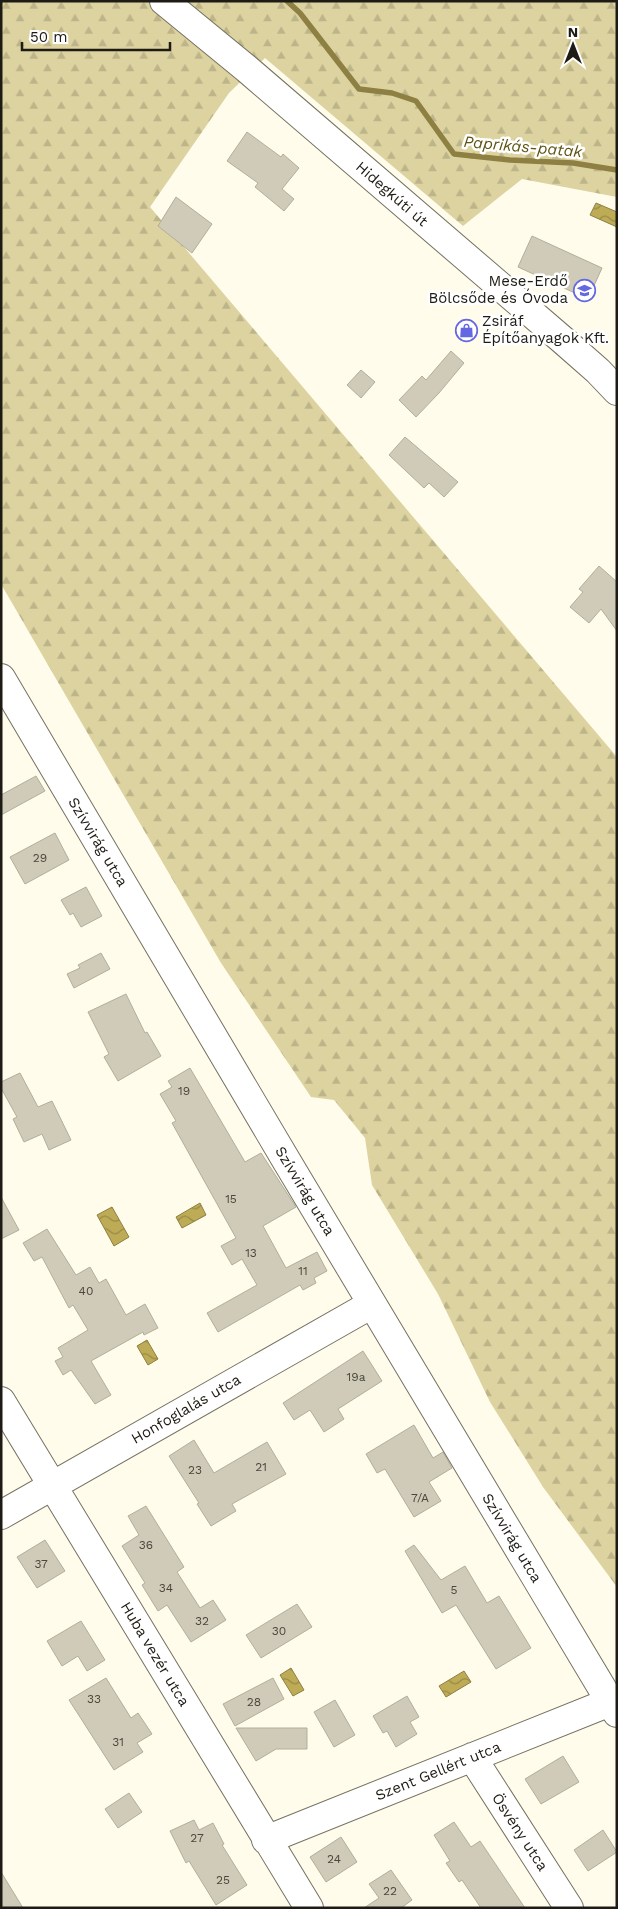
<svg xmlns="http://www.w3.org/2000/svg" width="618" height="1909" viewBox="0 0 618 1909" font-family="'Work Sans',sans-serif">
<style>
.forest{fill:url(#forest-firs)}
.water{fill:url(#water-waves);stroke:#8d8042}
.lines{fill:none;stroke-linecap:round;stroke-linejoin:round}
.stream{stroke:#8d8042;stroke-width:5.5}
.building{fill:#cfcbb8;stroke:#b1ae9b}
.minor-casing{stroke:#767261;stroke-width:30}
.major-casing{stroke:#767261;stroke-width:30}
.minor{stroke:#fff;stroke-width:28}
.major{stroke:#fff;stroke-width:28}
.labels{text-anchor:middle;stroke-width:5;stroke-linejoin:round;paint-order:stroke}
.number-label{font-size:12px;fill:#4a473d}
.street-label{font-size:15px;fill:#1d1b14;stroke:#fff}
.poi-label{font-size:15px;fill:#1d1b14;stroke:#fff;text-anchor:end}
.water-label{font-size:16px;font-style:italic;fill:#5e5210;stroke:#fff}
</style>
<defs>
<pattern id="forest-firs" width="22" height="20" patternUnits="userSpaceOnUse" patternTransform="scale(1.25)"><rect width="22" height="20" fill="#ddd3a0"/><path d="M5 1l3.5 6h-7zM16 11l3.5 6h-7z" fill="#bdb589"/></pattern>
<pattern id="water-waves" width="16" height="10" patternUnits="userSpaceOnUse" patternTransform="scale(1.25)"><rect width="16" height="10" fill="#bdab56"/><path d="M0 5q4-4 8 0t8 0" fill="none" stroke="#998a46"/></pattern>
</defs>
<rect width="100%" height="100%" fill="#fffcec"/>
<path class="forest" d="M1 1H617V197L522 179 463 226 265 58 229 93 150 207 617 757V1587L543 1487 490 1402 438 1294 372 1185 365 1138 334 1100 311 1097 221 963 1 584Z"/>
<path class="water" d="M596 203 617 212V227L590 215Z
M200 1203 206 1215 182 1228 176 1217Z
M112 1207 129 1237 114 1246 97 1215Z
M147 1340 158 1359 148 1365 137 1346Z
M291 1668 304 1690 293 1696 280 1675Z
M464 1671 471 1682 446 1697 439 1686Z"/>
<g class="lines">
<path class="stream" d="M287 1 300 13 359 89 392 93 416 101 454 154 510 160 573 163 617 170"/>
</g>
<path class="building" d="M247 132 281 157 283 154 299 168 282 189 294 199 284 211 255 187 258 183 227 161Z
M176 197 212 224 192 253 158 226Z
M532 236 602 268 588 299 518 267Z
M451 351 464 363 439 393 416 417 399 400 422 376 426 380Z
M361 370 375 382 361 398 347 385Z
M405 437 458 482 444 497 429 483 424 488 389 455Z
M599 566 617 582V631L601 609 589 623 570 607 583 592 579 589Z
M36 776 45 791 1 815V795Z
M55 833 69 860 25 884 10 857Z
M86 887 102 916 81 927 73 913 70 915 61 900Z
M101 953 110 969 74 988 67 974 80 968 78 965Z
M126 994 145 1033 147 1032 161 1056 118 1081 104 1057 109 1054 88 1012Z
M190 1068 245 1162 261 1153 296 1207 263 1226 286 1268 317 1252 327 1271 314 1278 316 1283 303 1290 300 1285 218 1332 207 1313 257 1285 242 1259 232 1265 221 1246 236 1238 172 1123 176 1121 160 1094 172 1087 168 1081Z
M20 1073 38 1107 52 1101 71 1140 49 1150 42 1134 24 1142 13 1119 17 1117 1 1088V1082Z
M1 1197 19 1230 1 1239Z
M47 1229 76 1275 90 1267 99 1283 106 1279 126 1315 145 1304 158 1328 144 1335 143 1332 91 1361 111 1395 95 1404 71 1370 63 1375 55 1361 63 1357 58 1348 88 1330 73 1305 69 1308 42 1257 34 1261 23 1243Z
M363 1351 382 1381 338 1409 344 1419 324 1432 310 1410 294 1420 283 1403Z
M414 1425 433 1458 443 1452 452 1468 429 1482 441 1501 414 1517 385 1469 377 1473 366 1454Z
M194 1440 214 1473 267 1442 286 1474 232 1504 236 1511 211 1526 197 1504 199 1503 169 1456Z
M146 1506 184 1567 177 1572 200 1608 213 1600 226 1620 191 1642 167 1605 158 1611 142 1585 145 1583 122 1546 139 1535 128 1516Z
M45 1540 65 1571 37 1588 17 1557Z
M414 1545 441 1580 465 1566 487 1603 499 1596 531 1648 496 1669 456 1605 442 1613 405 1551Z
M297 1604 312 1627 261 1658 246 1635Z
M81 1621 105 1660 87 1671 78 1656 62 1666 47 1641Z
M106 1678 131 1718 138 1713 152 1734 137 1743 143 1752 114 1770 69 1700Z
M273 1678 284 1699 235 1726 223 1704Z
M407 1696 419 1717 410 1722 417 1734 396 1747 387 1731 383 1733 373 1716Z
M335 1700 355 1735 334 1747 314 1712Z
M236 1728H307V1749H276L256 1761Z
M563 1756 579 1782 541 1804 525 1779Z
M129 1793 142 1812 118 1828 105 1809Z
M194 1820 199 1830 213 1823 224 1844 222 1845 247 1885 216 1905 189 1861 186 1863 170 1831Z
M454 1822 471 1847 480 1841 525 1908H481L462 1880 459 1882 446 1863 450 1861 434 1835Z
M603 1830 617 1852 588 1871 574 1850Z
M341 1837 357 1862 326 1882 310 1857Z
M391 1870 412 1900 401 1908H364L379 1898 369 1884Z
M1 1872 23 1908H1Z"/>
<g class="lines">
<defs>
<path id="minor" d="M1 678 286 1160 617 1713
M1 1401 309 1908
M1 1515 372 1304
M472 1757 569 1908
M266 1840 610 1702"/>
<path id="major" d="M164 1 247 69 565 342 598 371 617 391"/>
</defs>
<use href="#minor" class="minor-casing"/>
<use href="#major" class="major-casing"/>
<use href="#minor" class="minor"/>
<use href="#major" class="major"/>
</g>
<defs>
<symbol id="school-ring" viewBox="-11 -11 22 22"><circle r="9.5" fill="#fff" stroke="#6468e1" stroke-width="1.5"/><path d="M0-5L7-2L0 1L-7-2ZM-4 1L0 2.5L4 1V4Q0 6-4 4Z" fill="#6468e1"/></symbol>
<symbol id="shop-ring" viewBox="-11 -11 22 22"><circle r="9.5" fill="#fff" stroke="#6468e1" stroke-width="1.5"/><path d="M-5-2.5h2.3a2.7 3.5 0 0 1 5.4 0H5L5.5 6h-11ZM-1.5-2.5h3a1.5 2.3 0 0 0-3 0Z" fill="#6468e1"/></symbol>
</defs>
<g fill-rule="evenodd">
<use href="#school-ring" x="572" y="278" width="25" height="25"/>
<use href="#shop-ring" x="454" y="318" width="25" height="25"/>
</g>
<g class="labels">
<g class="number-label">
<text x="40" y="862">29</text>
<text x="184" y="1095">19</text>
<text x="231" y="1203">15</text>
<text x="251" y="1257">13</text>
<text x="303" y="1275">11</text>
<text x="86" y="1295">40</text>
<text x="356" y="1381">19a</text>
<text x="261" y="1471">21</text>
<text x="195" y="1474">23</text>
<text x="420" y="1502">7/A</text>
<text x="146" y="1549">36</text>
<text x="41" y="1568">37</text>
<text x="166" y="1592">34</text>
<text x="454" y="1594">5</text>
<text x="202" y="1625">32</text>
<text x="279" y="1635">30</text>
<text x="94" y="1703">33</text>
<text x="254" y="1706">28</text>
<text x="118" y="1746">31</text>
<text x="197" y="1842">27</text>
<text x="334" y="1863">24</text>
<text x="223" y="1884">25</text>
<text x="390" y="1895">22</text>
</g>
<g class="street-label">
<text transform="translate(392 194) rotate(41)" y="5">Hidegkúti út</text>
<text transform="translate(98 842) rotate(59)" y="5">Szívvirág utca</text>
<text transform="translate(305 1191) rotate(59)" y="5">Szívvirág utca</text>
<text transform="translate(186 1409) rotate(-30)" y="5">Honfoglalás utca</text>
<text transform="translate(512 1538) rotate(59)" y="5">Szívvirág utca</text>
<text transform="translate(155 1654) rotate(59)" y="5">Huba vezér utca</text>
<text transform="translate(438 1771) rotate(-22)" y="5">Szent Gellért utca</text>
<text transform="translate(520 1832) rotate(57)" y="5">Ösvény utca</text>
</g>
<g class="poi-label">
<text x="568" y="286">Mese-Erdő<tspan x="568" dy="17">Bölcsőde és Óvoda</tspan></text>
<text x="482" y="326" text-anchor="start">Zsiráf<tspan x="482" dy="17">Építőanyagok Kft.</tspan></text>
</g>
<g class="water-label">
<text transform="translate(523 146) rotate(5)" y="6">Paprikás-patak</text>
</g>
</g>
<rect width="618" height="1909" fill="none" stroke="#1d1b14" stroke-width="5"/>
<g transform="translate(573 45)" stroke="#ffffff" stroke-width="4" paint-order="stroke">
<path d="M0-4L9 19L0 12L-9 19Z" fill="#1d1b14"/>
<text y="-8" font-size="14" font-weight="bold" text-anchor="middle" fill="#1d1b14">N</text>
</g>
<path d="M22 42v8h148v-8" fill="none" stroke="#1d1b14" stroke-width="2.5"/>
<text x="30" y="42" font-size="15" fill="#1d1b14" stroke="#ffffff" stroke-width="4" paint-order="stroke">50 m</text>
</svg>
